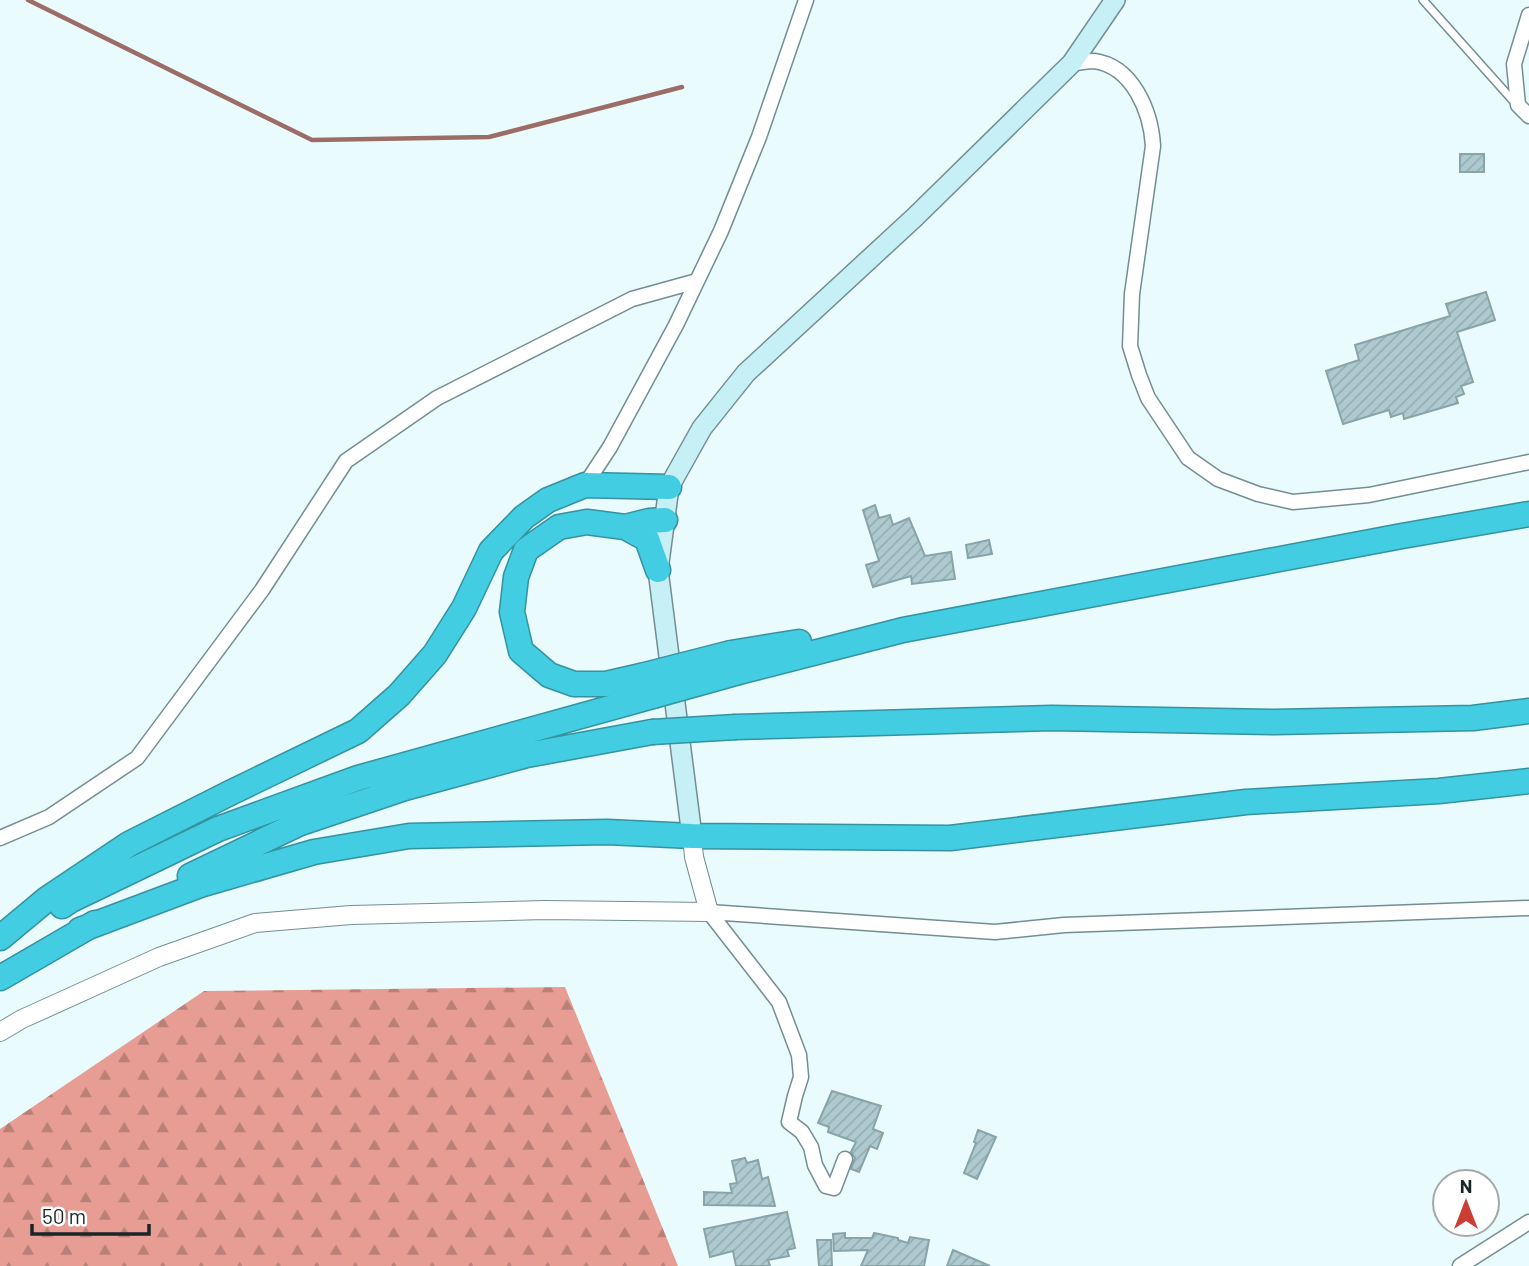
<svg xmlns="http://www.w3.org/2000/svg" width="1529" height="1266" viewBox="0 0 1529 1266" font-family="Barlow,sans-serif">
<style>
.forest{fill:url(#forest-firs)}
.lines{fill:none;stroke-linecap:round;stroke-linejoin:round}
.stream{stroke:#9c6d67;stroke-width:4.5}
.building{fill:url(#building-hatch);stroke:#88a4a9;stroke-width:2}
.service-casing{stroke:#738e93;stroke-width:10}
.minor-casing{stroke:#738e93;stroke-width:17}
.tertiary-casing{stroke:#738e93;stroke-width:20}
.secondary-casing{stroke:#738e93;stroke-width:22}
.motorway-casing{stroke:#3592a1;stroke-width:27}
.service{stroke:#fff;stroke-width:7}
.minor{stroke:#fff;stroke-width:14}
.tertiary{stroke:#fff;stroke-width:18}
.secondary{stroke:#c7f0f6;stroke-width:19}
.motorway{stroke:#43cde2;stroke-width:24}
.motorway-bridge-casing{stroke:#3592a1;stroke-width:27;stroke-linecap:butt}
.motorway-bridge{stroke:#43cde2;stroke-width:24}
</style>
<defs>
<pattern id="forest-firs" width="22" height="20" patternUnits="userSpaceOnUse" patternTransform="scale(1.75)"><rect width="22" height="20" fill="#e79d93"/><path d="M5 1l3.5 6h-7zM16 11l3.5 6h-7z" fill="#ba8078"/></pattern>
<pattern id="building-hatch" width="6" height="6" patternUnits="userSpaceOnUse" patternTransform="scale(1.75)"><rect width="6" height="6" fill="#aecad0"/><path d="M-1 1l2-2M0 6l6-6M5 7l2-2" fill="none" stroke="#95adb3"/></pattern>
</defs>
<rect width="100%" height="100%" fill="#eafbfe"/>
<path class="forest" d="M565 987 678 1266H0V1129L204 991Z"/>
<g class="lines">
<path class="stream" d="M28 0 312 140 489 137 682 87"/>
</g>
<path class="building" d="M1460 154H1484V172H1460Z
M1486 292 1495 320 1457 332 1473 382 1461 386 1464 394 1456 397 1458 403 1404 419 1403 413 1391 417 1389 410 1343 424 1326 371 1359 360 1355 345 1450 316 1446 304Z
M875 505 879 518 890 515 893 525 909 518 925 556 951 552 955 579 912 584 911 576 873 587 866 565 879 561 863 510Z
M989 540 992 554 968 558 966 545Z
M832 1091 881 1106 873 1129 883 1133 877 1149 870 1146 859 1172 851 1169 855 1158 851 1152 856 1142 828 1132 829 1127 818 1123Z
M978 1130 996 1137 977 1179 964 1173 976 1143 974 1142Z
M745 1158 747 1163 758 1160 762 1179 768 1177 775 1206 704 1205V1192L732 1193 730 1184 737 1183 732 1161Z
M787 1212 795 1248 787 1250 789 1256 768 1260 770 1266H736L733 1251 710 1257 704 1229Z
M845 1233V1238H872L874 1233 898 1238V1240L908 1243 910 1237 929 1240 924 1266H861L868 1250 834 1251 833 1234Z
M817 1240H831L832 1266H819Z
M953 1250 990 1266H947Z"/>
<g class="lines">
<defs>
<path id="service" d="M1423 0 1516 104"/>
<path id="minor" d="M1529 15 1514 64 1518 105 1529 116
M1072 63C1079 63 1087 61 1094 61 1133 66 1151 112 1153 146L1132 294 1130 346 1139 375 1148 398 1188 458 1218 479 1258 494 1293 502 1369 495 1529 462
M585 485 610 447 676 325 721 231 759 137 806 0
M0 838 49 817 137 758 262 590 346 461 437 398 632 299 697 281
M709 912 995 932 1064 925 1529 908
M709 912 779 1002 799 1055 801 1077 795 1096 789 1122 802 1132 811 1147 815 1165 826 1186 834 1188 845 1159
M1460 1266 1529 1222"/>
<path id="tertiary" d="M0 1032 22 1019 159 957 255 923 351 915 545 910 709 912 694 857 692 836"/>
<path id="secondary" d="M692 836 658 570 669 487 702 428 746 373 915 217 1072 63 1115 0"/>
<path id="motorway" d="M625 527 649 521 665 520
M731 653 799 642
M739 672 903 630 1402 536 1529 514
M641 676 606 684H574L549 675 521 651 512 612 516 577 526 550 559 527 587 522 625 527 647 539 658 570
M736 727 1052 718 1275 722 1473 718 1529 711
M190 876 298 824 405 788 527 755 652 732
M62 906 71 900 218 829 358 778 653 696
M80 930 200 885 314 852 409 836 607 832 692 836 950 838 1246 802 1439 791 1529 781
M0 938 47 899 129 844 232 792 358 731 399 695 435 654 464 608 491 551 524 517 548 500 585 485 669 487
M0 978 95 923"/>
</defs>
<use href="#service" class="service-casing"/>
<use href="#minor" class="minor-casing"/>
<use href="#tertiary" class="tertiary-casing"/>
<use href="#secondary" class="secondary-casing"/>
<use href="#motorway" class="motorway-casing"/>
<use href="#service" class="service"/>
<use href="#minor" class="minor"/>
<use href="#tertiary" class="tertiary"/>
<use href="#secondary" class="secondary"/>
<use href="#motorway" class="motorway"/>
<defs>
<path id="motorway-bridge" d="M641 676 731 653
M653 696 739 672
M652 732 736 727"/>
</defs>
<use href="#motorway-bridge" class="motorway-bridge-casing"/>
<use href="#motorway-bridge" class="motorway-bridge"/>
</g>
<g transform="translate(1466 1203)"><circle r="33" fill="#ffffff" stroke="#a3a8a9" stroke-width="2"/>
<path d="M0-5L12 26L0 18L-12 26Z" fill="#cc3e35"/>
<text y="-10" font-size="19" font-weight="bold" text-anchor="middle" fill="#1a2527">N</text>
</g>
<path d="M32 1224v10h117v-10" fill="none" stroke="#1a2527" stroke-width="3.5"/>
<text x="42" y="1224" font-size="21" fill="#1a2527" stroke="#ffffff" stroke-width="5" paint-order="stroke">50 m</text>
</svg>
